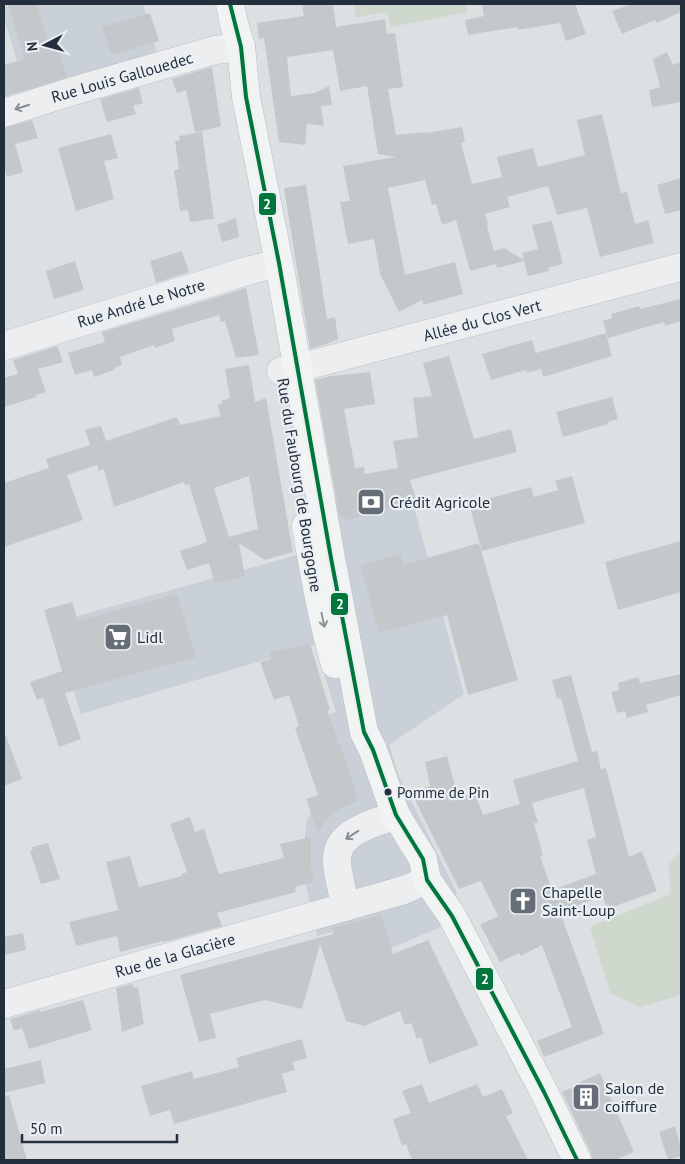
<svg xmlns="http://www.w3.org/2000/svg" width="685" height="1164" viewBox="0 0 685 1164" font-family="'PT Sans',sans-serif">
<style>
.built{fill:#cad0d8}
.green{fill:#ced8cd}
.building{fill:#c5c8cb;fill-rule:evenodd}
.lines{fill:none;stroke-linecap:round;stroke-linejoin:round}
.minor-casing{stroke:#bbbec1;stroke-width:29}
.major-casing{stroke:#b9bdc1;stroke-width:29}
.minor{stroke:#edeef0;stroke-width:28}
.major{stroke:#f2f4f4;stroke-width:28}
.bus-1-casing{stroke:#eaeff4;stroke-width:8}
.bus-1{stroke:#00763c;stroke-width:4}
.oneway{stroke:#888e96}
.oneway2{stroke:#8b9298}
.bus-dot{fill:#242f3d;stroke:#eaeff4;stroke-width:2}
.labels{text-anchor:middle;stroke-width:4.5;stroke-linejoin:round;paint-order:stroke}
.bus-label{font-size:15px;fill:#242f3d;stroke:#eaeff4;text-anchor:start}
.street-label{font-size:16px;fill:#242f3d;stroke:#eaeff4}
.poi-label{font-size:16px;fill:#242f3d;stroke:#eaeff4;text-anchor:start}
.line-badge{stroke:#eaeff4;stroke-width:2}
.badge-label{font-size:14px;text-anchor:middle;font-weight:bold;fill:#fff}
</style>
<rect width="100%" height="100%" fill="#dde0e3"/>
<path class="built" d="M4 4H143L157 54 27 94 4 18Z
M408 484 464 694 389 745 399 776 457 893 439 928 384 951 374 921 317 936 302 867 306 824 314 803 337 783 321 717 336 712 315 645 81 714 52 623 297 555 330 504Z"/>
<path class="green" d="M354 4H465L468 12 391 27 387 12 356 17Z
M681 852V995L640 1007 610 993 590 927 670 894 669 864Z"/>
<path class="building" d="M8 4H37L51 52 58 50 67 77 4 97V65L25 59Z
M302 4H333L336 27 385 19 387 34 395 33 403 87 388 89 396 135 427 132V133L462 127 465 142 461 143 472 184 502 177 497 157 533 148 538 167 585 155 577 120 602 114 621 193 627 192 635 224 648 220 654 243 600 257 587 208 557 215 548 186 507 197 510 207 485 214 488 224 487 226 494 251 504 248 524 260 522 253 538 249 532 225 552 221 563 264 548 268 549 271 528 276 524 261 497 268 496 264 470 271 456 220 442 225 436 204 432 205 425 180 388 188 405 275 455 262 463 294 423 305 422 300 399 312 380 274 374 239 348 244 340 202 350 201 343 166 396 157 378 154 367 86 340 91 333 50 287 57 291 96 315 93 329 86 332 105 321 106 324 126 307 124 305 145 279 142 264 38 259 39 257 23 304 16Z
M482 4H575L586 34 566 41 560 23 518 30 517 27 468 35 465 20 484 16Z
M631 4H681V12L657 23 655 20 622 34 612 11Z
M150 13 159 41 111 55 102 27Z
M667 52 673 65 681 62V102L652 107 649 90 660 87 653 59Z
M212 67 221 126 195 133 186 90 177 93 172 79Z
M139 88 143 103 133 106 136 114 107 122 100 99Z
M32 120 38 138 15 144 23 172 7 177 4 167V128Z
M202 132 214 219 190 222 188 210 180 211 174 170 179 169 175 141 180 140 179 136Z
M111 134 118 158 104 161 114 199 76 211 58 148Z
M681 178V210L665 214 657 185Z
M306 185 327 319 335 317 338 339 326 344 310 349 284 188Z
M236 218 239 237 222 242 217 225Z
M182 251 189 272 156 283 150 261Z
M75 261 84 290 54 299 46 271Z
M246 288 259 355 236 358 225 321 221 322 219 315 172 329 175 341 155 348 154 345 120 357 122 365 114 368V370L94 377 92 370 75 375 68 353 105 342 102 332Z
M681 299V321L665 326 664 322 608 338 603 321 612 318 611 314 639 306 640 309Z
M606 333 612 356 543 377 541 369 527 373 526 370 491 380 482 354 532 340 536 353Z
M57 346 63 362 38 369 46 392 36 395 37 397 4 407V378L18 374 13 360Z
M449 356 474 439 511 429 517 452 410 480 416 500 349 520 339 515 315 380 331 376 370 372 375 404 344 409 355 468 364 467 365 474 398 468 393 441 418 437 413 398 432 396 423 363Z
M249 365 255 402 266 398 293 552 265 560 239 543 245 576 215 584 209 563 187 570 180 551 207 542 189 484 185 485 184 482 114 507 104 469 99 471 97 465 67 475 83 520 4 547V483L49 468 46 459 90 445 85 430 101 426 106 441 177 417 180 425 221 416 217 405 222 403 221 401 230 398 225 369ZM249 476 258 529 229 537 214 488Z
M612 397 618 419 608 422V424L563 437 556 412Z
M572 476 585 523 482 551 469 504 531 487 534 497 558 490 555 481Z
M681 541V592L618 610 605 562Z
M479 543 518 680 468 695 447 615 379 633 360 565 401 554 403 565Z
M177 594 196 657 65 693 81 739 59 747 43 698 37 700 30 682 62 671 44 610 72 602 78 621Z
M310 644 330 710 327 711 348 767 358 801 339 809 325 821 318 833 306 799 318 795 295 728 299 726 289 695 274 700 260 662 271 659 270 652Z
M681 674V695L646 705 648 712 627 718 625 711 617 713 611 692 619 690 618 683 638 677 640 683Z
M571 675 592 752 597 751 601 769 606 768 629 857 642 851 657 891 607 909 603 896 560 912 604 1034 544 1057 537 1041 572 1027 542 945 521 956 519 953 500 962 480 925 498 916 481 881 459 889 411 792 430 786 425 762 447 756 458 797 475 793 483 815 520 804 513 780 578 761 561 698 557 699 552 680ZM584 788 596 837 587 840 596 874 552 890 540 856 543 855 534 823H538L532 803Z
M4 736H6L22 779 4 786Z
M190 817 195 832 204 829 219 874 284 858 280 844 311 837V869L314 882 295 887 296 892 217 913 222 926 164 942 163 941 120 952 117 936 76 946 69 922 118 910 106 862 130 856 139 887 182 876V874L187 872 170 824Z
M48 843 60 879 41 884 30 851 33 850 32 847Z
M381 915 393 954 428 940 479 1045 429 1064 421 1037 417 1039 411 1023 405 1025 400 1011 364 1026 346 1021 320 944 302 1009 265 1000 210 1014 216 1038 199 1042 180 975 333 934 332 928Z
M23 933 26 950 4 955V937Z
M132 984 134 988 138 987 144 1024 122 1032 116 988Z
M83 1000 92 1030 29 1049 22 1028 14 1031 10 1019 40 1010V1012Z
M302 1039 307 1058 292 1062 295 1070 282 1074 287 1092 174 1124 170 1110 150 1116 141 1086 192 1071 194 1079 239 1067 236 1058Z
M41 1060 45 1083 4 1093V1069Z
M600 1073 634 1152 615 1160H593L591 1153 562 1092 581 1084 580 1082Z
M422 1084 429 1103 477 1084 483 1097 502 1089 513 1113 506 1116 528 1160H412L406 1144 402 1146 393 1119 411 1113 402 1091Z
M9 1095 27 1160H4V1096Z
M675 1126 681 1148V1156L668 1160 659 1132Z"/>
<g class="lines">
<defs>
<path id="minor" d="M4 113 73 91 215 50 241 47
M4 346 250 270 279 263
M281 371 298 368 681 267
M346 907C343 893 336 871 337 857 339 830 376 823 396 815
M4 1004 404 890 427 880"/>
<path id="major" d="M230 4 234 24 241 47 246 97 279 263 331 558 364 732 373 750 396 815 423 859 427 880 452 916 544 1092 577 1160
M306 526C314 573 322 619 335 664"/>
</defs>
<use href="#minor" class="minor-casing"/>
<use href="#major" class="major-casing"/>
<use href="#minor" class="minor"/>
<use href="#major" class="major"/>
<defs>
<path id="bus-1" d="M230 4 241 47 246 97 279 263 331 558 364 732 373 750 396 815 423 859 427 880 452 916 544 1092 577 1160"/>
</defs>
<use href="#bus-1" class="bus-1-casing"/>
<use href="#bus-1" class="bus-1"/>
</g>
<defs><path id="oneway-shaft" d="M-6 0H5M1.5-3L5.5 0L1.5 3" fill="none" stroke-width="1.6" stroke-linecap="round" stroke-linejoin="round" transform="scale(1.25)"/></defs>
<g class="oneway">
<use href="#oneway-shaft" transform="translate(22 107) rotate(162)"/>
<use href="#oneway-shaft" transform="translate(352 835) rotate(147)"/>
</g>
<use class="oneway2" href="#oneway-shaft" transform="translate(323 620) rotate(78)"/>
<defs>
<symbol id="bank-square" viewBox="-11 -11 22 22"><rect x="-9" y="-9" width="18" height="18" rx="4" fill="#656d77" stroke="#eaeff4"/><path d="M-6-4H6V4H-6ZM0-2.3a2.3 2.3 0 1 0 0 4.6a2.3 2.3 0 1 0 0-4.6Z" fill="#fff"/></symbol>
<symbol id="supermarket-square" viewBox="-11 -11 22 22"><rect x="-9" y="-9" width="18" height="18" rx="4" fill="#656d77" stroke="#eaeff4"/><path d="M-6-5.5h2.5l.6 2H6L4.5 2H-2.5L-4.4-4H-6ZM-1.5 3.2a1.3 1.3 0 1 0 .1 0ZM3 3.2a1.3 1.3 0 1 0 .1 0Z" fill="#fff"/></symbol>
<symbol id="church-square" viewBox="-11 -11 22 22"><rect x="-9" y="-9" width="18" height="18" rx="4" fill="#656d77" stroke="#eaeff4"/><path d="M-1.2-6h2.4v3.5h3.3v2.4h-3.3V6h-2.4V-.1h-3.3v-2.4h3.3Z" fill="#fff"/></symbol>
<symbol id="building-square" viewBox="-11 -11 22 22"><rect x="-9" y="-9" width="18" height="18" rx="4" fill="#656d77" stroke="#eaeff4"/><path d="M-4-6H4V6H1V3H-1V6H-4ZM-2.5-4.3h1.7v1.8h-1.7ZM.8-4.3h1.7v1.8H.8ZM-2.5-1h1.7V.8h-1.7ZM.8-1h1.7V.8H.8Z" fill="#fff"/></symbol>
</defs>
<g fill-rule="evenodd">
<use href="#bank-square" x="355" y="486" width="32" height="32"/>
<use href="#supermarket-square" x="102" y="621" width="32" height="32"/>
<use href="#church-square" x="507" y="885" width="32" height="32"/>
<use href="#building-square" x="570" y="1081" width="32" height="32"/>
</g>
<circle class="bus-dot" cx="388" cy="792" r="4.5"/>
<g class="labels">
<g class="bus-label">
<text x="397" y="798">Pomme de Pin</text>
</g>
<g class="street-label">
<text transform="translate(122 77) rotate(-16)" y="6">Rue Louis Gallouedec</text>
<text transform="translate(141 303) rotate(-17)" y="6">Rue André Le Notre</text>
<text transform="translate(482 320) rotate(-15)" y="6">Allée du Clos Vert</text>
<text transform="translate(300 485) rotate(81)" y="6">Rue du Faubourg de Bourgogne</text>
<text transform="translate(175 955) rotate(-16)" y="6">Rue de la Glacière</text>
</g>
<g class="poi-label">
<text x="390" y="508">Crédit Agricole</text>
<text x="137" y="643">Lidl</text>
<text x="542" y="898">Chapelle<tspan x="542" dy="18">Saint-Loup</tspan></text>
<text x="605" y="1094">Salon de<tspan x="605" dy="18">coiffure</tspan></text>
</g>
</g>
<g class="line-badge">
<rect x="258" y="192" width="19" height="24" rx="5" fill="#00763c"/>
<rect x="330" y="592" width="19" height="24" rx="5" fill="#00763c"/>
<rect x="475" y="967" width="19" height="24" rx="5" fill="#00763c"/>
</g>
<g class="badge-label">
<text x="267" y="209">2</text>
<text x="340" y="609">2</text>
<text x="485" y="984">2</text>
</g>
<rect width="685" height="1164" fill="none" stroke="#242f3d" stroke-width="10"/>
<g transform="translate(45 45) rotate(264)" stroke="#eaeff4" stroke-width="4" paint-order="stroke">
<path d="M0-4L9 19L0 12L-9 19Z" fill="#242f3d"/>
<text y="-8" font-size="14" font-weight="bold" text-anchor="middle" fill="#242f3d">N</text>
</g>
<path d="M22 1134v8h155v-8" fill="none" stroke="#242f3d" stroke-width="2.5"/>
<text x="30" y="1134" font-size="15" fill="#242f3d" stroke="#eaeff4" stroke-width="4" paint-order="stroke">50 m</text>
</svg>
